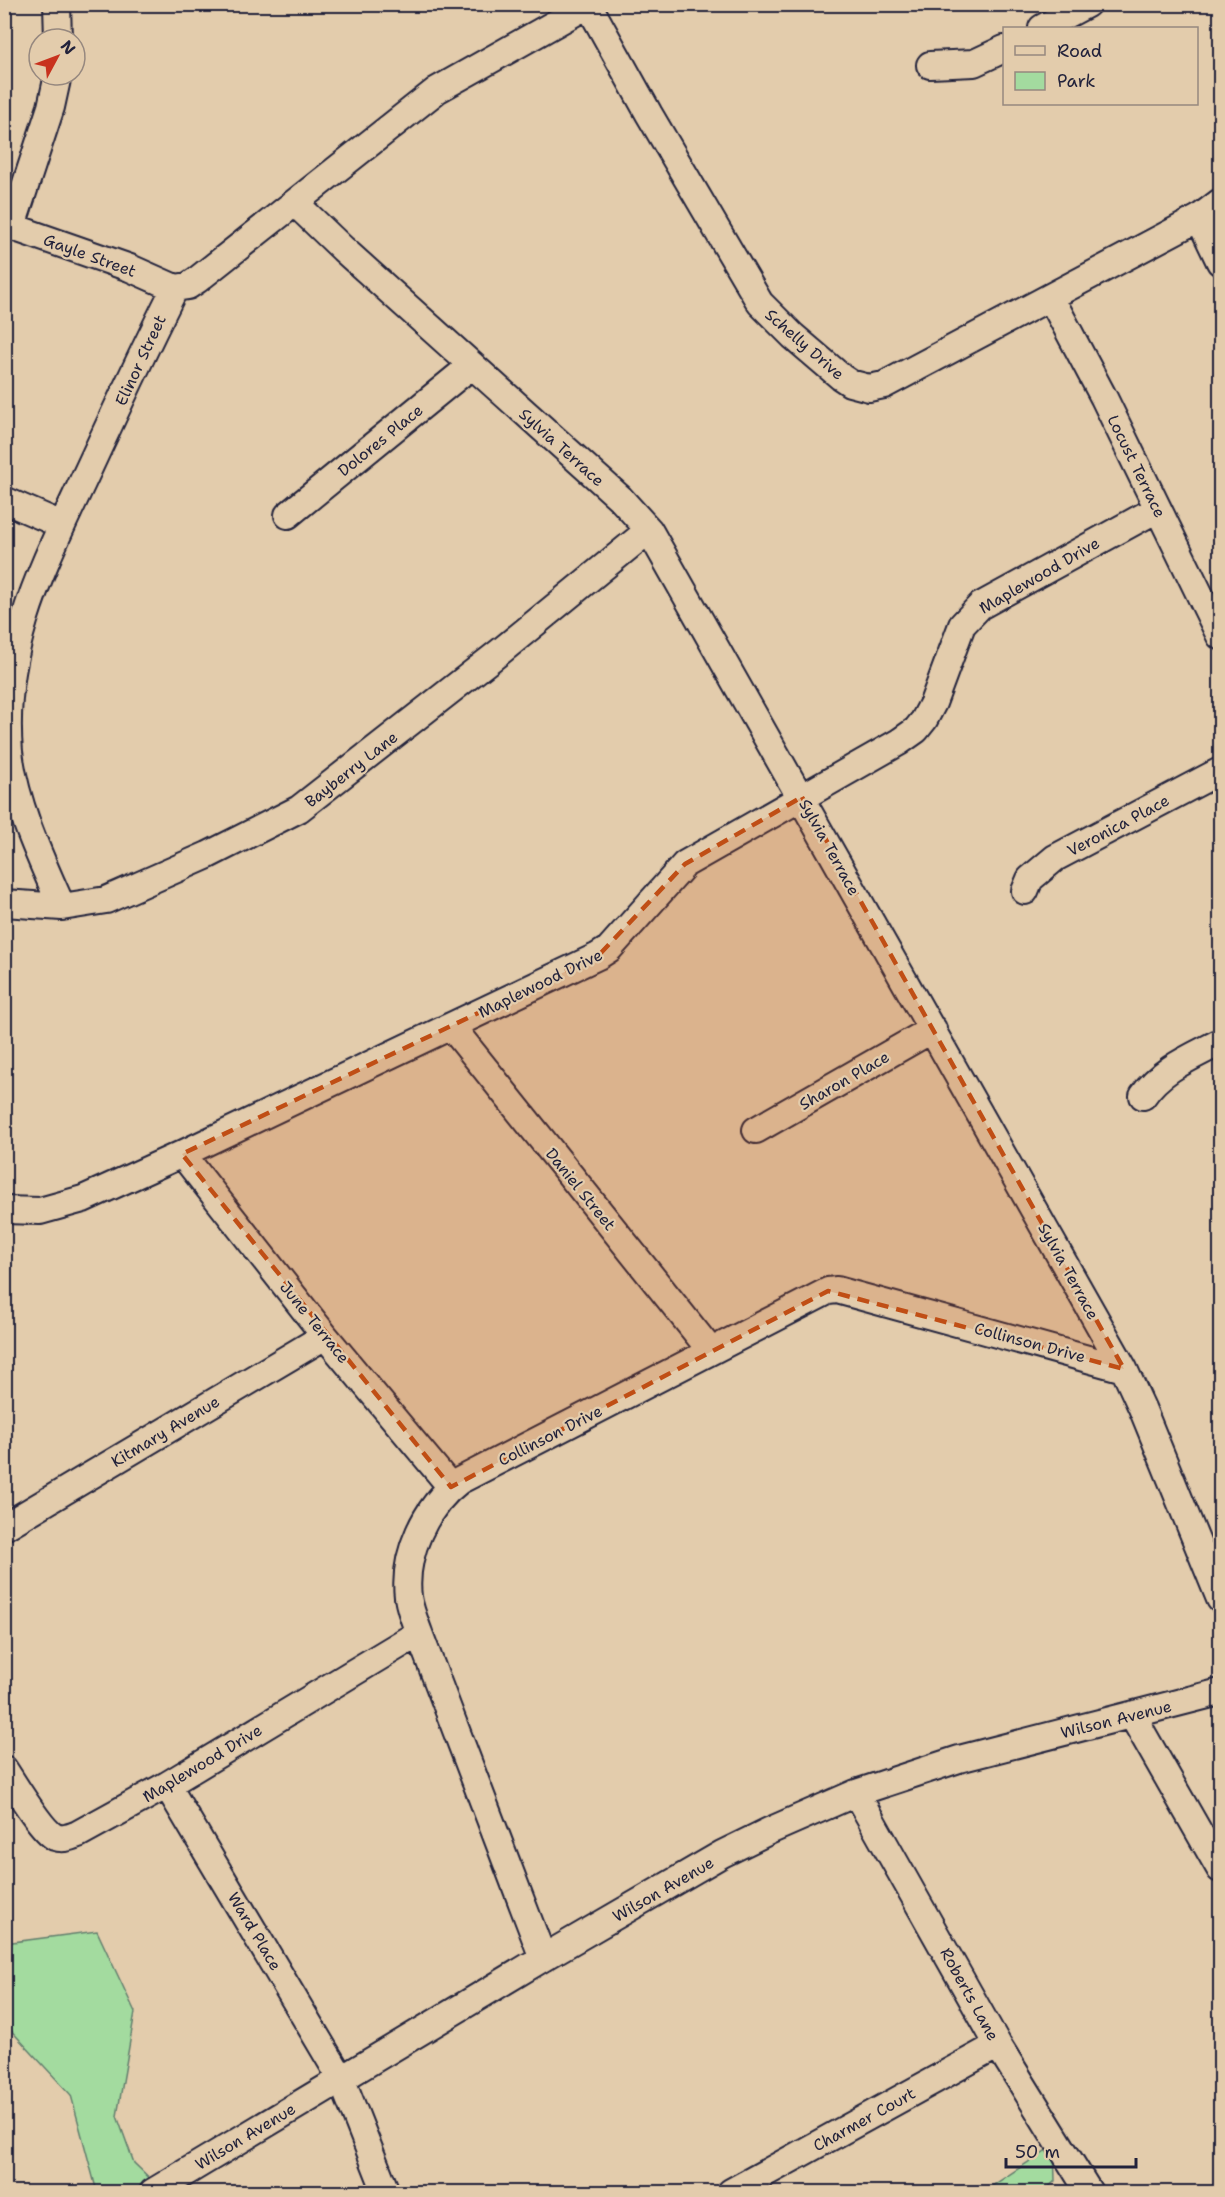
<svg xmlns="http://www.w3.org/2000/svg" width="1225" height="2197" viewBox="0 0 1225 2197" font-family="'Shantell Sans',sans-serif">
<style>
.green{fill:#a3db9f;stroke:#627e6d;stroke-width:1.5}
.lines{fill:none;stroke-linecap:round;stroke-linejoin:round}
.minor-casing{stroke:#22223b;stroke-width:30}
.minor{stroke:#e3ccac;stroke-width:26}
.marked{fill:#c04e15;fill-opacity:0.2;stroke:#c04e15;stroke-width:4.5;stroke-dasharray:12 8;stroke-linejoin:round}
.labels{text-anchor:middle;stroke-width:4.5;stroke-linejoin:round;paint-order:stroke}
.street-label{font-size:16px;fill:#22223b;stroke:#e3ccac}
</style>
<rect width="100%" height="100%" fill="#e3ccac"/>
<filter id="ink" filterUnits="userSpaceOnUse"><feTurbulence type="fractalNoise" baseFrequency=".0167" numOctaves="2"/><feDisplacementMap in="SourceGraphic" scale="12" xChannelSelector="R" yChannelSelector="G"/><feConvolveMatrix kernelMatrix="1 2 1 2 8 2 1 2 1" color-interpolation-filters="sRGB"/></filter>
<g filter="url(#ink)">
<path class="green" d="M97 1931 135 2012 117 2116 134 2163 164 2192H97L71 2095 5 2024V1943Z
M1054 2145 1055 2181 1043 2192H983Z"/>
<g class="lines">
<defs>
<path id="minor" d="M57 4 58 39
M588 4 649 114 760 303 793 336 841 377 850 383 869 388 884 385 1199 218 1220 202
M1042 28 1087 4
M930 65 974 63 1004 49
M295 203 343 249 620 498 649 530 1124 1369 1142 1408 1220 1599
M1199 218 1220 262
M4 224 130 268 175 288
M12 226 51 107 58 75
M175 288 188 286 197 280 437 90 588 5
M1051 298 1104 398 1220 636
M4 500 62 525
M288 515 472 365
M1025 891 1030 879 1055 858 1220 771
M4 903 62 907 106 900 208 855 299 809 501 651 649 530
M62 907C40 857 16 807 9 752 0 643 45 563 89 468 117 408 145 347 175 288
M451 1026 711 1351
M1143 1096C1161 1069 1192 1057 1220 1042
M756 1130 933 1029
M182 1154 325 1336 451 1487
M4 1210 40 1211 83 1199 182 1154 598 956 609 949 685 864 899 742 916 730 924 720 933 703 962 625 980 606 1157 509
M4 1527 325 1336
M1132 1715 1220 1869
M4 1769C14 1784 41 1830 55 1837 64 1840 70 1837 78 1834L167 1785 419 1633
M167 1785 341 2078 386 2192
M856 1793 998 2045 1089 2192
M543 1958 419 1633C415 1622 410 1610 408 1597 403 1555 425 1507 459 1481L828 1291 837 1290 1124 1369
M153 2192 543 1958 722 1854 769 1831 856 1793 959 1759 1220 1692
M731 2192 998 2045"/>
</defs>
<use href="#minor" class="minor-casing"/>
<use href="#minor" class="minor"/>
</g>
</g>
<path class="marked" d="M802 797 1124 1369 828 1291 451 1487 182 1154 598 956 685 864Z"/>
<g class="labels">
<g class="street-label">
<text transform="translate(90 255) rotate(20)" y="6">Gayle Street</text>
<text transform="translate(805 344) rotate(41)" y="6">Schelly Drive</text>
<text transform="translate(140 360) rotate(-65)" y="6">Elinor Street</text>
<text transform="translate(380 440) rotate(-39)" y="6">Dolores Place</text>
<text transform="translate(562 447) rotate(42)" y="6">Sylvia Terrace</text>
<text transform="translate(1137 466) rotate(64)" y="6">Locust Terrace</text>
<text transform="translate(1039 575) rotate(-30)" y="6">Maplewood Drive</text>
<text transform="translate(351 769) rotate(-38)" y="6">Bayberry Lane</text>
<text transform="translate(1118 825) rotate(-28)" y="6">Veronica Place</text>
<text transform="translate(830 847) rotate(61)" y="6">Sylvia Terrace</text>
<text transform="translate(540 983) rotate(-26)" y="6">Maplewood Drive</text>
<text transform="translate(844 1080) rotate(-30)" y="6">Sharon Place</text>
<text transform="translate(581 1189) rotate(51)" y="6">Daniel Street</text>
<text transform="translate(1069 1271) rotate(61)" y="6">Sylvia Terrace</text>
<text transform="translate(315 1322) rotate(51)" y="6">June Terrace</text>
<text transform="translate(1030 1342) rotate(15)" y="6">Collinson Drive</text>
<text transform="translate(165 1431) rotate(-31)" y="6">Kitmary Avenue</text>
<text transform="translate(550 1435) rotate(-27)" y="6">Collinson Drive</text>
<text transform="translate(1116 1719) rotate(-14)" y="6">Wilson Avenue</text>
<text transform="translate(202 1763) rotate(-31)" y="6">Maplewood Drive</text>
<text transform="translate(663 1889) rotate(-30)" y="6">Wilson Avenue</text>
<text transform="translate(255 1931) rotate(59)" y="6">Ward Place</text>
<text transform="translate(970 1994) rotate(61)" y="6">Roberts Lane</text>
<text transform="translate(864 2119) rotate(-29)" y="6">Charmer Court</text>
<text transform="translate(245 2136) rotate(-31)" y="6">Wilson Avenue</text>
</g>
</g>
<rect width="1225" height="2197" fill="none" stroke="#e3ccac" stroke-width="24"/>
<rect x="12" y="12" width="1201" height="2173" fill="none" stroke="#22223b" stroke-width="2" filter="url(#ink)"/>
<rect x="1003" y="27" width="195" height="78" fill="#e3ccac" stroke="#96887f" stroke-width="1.5"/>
<rect x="1015" y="46" width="30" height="9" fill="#e3ccac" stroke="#96887f" stroke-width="1.5"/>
<text x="1057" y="57" font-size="18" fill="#22223b">Road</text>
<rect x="1015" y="72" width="30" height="18" fill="#a3db9f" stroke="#96887f" stroke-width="1.5"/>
<text x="1057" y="87" font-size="18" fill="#22223b">Park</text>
<g transform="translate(57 57) rotate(49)"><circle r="28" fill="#e3ccac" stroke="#96887f" stroke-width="1.5"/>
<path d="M0-4.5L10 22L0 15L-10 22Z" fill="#c8321e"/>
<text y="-9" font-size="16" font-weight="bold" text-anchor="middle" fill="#22223b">N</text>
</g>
<path d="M1006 2158v9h130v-9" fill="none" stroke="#22223b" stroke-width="3"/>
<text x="1015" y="2158" font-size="18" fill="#22223b" stroke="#e3ccac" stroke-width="4.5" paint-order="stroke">50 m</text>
</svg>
